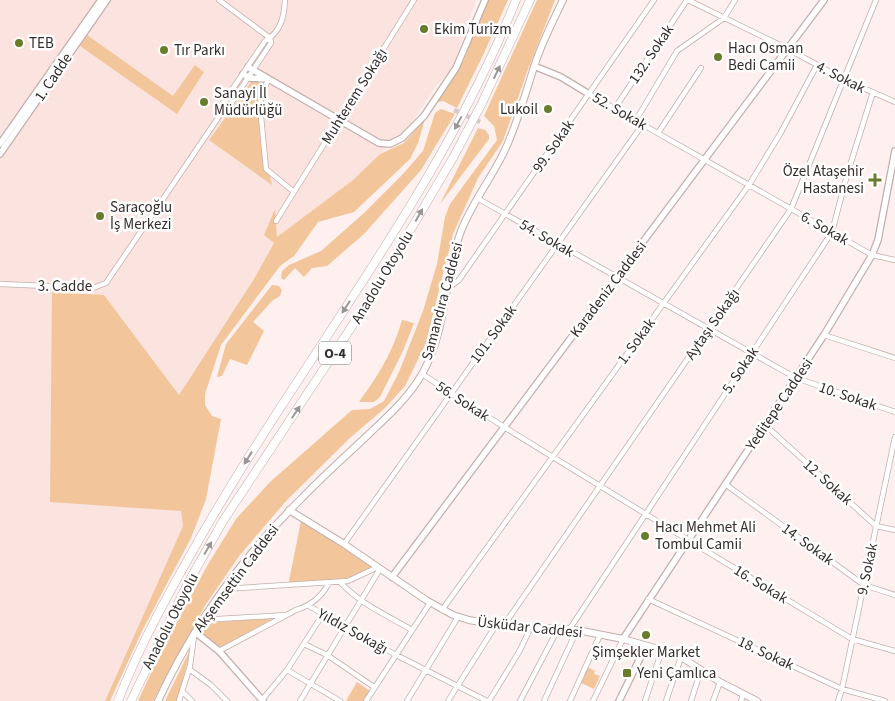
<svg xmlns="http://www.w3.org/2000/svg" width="895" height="701" viewBox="0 0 895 701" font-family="'Source Sans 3',sans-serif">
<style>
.built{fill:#fbe3df}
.green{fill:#f2c69a}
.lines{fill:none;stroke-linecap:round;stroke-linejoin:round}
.minor-tunnel{stroke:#d5c9c7;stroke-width:4.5;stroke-dasharray:4.5 2;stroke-linecap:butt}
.minor-casing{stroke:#c3afac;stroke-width:6}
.tertiary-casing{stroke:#c3afac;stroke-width:8}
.secondary-casing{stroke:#c3afac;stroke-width:8}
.motorway-casing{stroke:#c3afac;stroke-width:9}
.minor{stroke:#fff;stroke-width:4.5}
.tertiary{stroke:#fff;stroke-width:5.5}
.secondary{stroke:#fff;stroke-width:6}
.motorway{stroke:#fff;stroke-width:8}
.oneway{fill:#9a9696}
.poi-dot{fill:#687c2c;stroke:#fff;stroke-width:2}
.labels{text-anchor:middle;stroke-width:5;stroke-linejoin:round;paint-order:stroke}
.shield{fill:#fff;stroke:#726c6b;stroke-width:1}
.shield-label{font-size:14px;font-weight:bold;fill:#352d2c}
.poi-label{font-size:15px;fill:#352d2c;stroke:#fff;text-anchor:start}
.street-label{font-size:15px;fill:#352d2c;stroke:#fff}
</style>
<rect width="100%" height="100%" fill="#fdf0ee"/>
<path class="built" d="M0 0H476L452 69 436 86 405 133 380 154 353 180 277 237 264 235 274 243 254 279 212 344 181 511 183 526 105 701H0Z"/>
<path class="green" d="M487 0H508L484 53 457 108 443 101 434 103 464 60Z
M537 0H555L527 72 503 141 478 178 453 234 426 343 405 386 384 409 351 437 287 500 240 555 206 604 153 701H138L156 662 207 566 236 519 270 482 352 410 370 409 384 401 399 372 423 311 437 264 445 217 450 204 497 140 494 126 484 116Z
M87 35 173 96 195 65 204 72 177 114 80 46Z
M252 81H266L260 92 259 121 264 170 270 176 272 185 209 140Z
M441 109 455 114 421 170 364 234 327 266 312 268 304 277 295 268 284 280 281 278 282 271 289 265 321 251 363 214 403 174 423 151 435 113Z
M425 119 418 143 410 159 354 212 318 222 294 256 280 266 221 345 205 394V405L212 416 221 419 206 499 191 538 142 631 110 701H105L183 526 181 511 50 502 52 292 104 295 179 395 254 279 274 243 264 235 275 209 277 237 353 180 380 154 404 143Z
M478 128 485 130 489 135V139L440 204Z
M272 285 279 286 282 290 280 296 272 301 253 322 264 331 247 365 230 359 222 376 217 377 226 344Z
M402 320 414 323 403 351 380 397 374 402H359C379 374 392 354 402 320Z
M301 521 372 565C358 585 310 583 288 586Z
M276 617 221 647 199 634 208 623Z
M189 652 190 653 177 701H165Z
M587 667 595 671 594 674 600 676 594 689 581 683Z
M357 682 370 691 364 701H346Z"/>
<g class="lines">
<path class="minor-tunnel" d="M454 110 480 122"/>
<defs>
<path id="minor" d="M219 0 270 38
M688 0 788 49 845 80 895 102
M269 79 262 92 260 106 266 169 294 192 414 0
M589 94 872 255 895 260
M615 108 687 0
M220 115 221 106 265 41C281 32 284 17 285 0
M636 120 677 51 724 18 735 0
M658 133 701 68
M477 198 796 378 895 412
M276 221 294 192
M0 284 93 288 106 283 220 115 226 111 271 43 270 38
M447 289 459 280 654 0
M824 335 895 358
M422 374 504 427 688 540 852 639 895 651
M765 425 876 526 895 530
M725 484 864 585 895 595
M344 544 643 124
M340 582C359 603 388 616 412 630
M223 589 348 581 378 567
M648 599 842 689 885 701
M309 606 396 655 487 701
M442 610 749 185 780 134 817 65
M201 620 286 615
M504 625 791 209 876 0
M569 630 832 232 847 175 873 92
M304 644 327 655 374 687
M219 651 296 610C312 605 321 597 329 583
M189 669 211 685 227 701
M287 670 340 701
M182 691 192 701
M262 700 287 670 323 614
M179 701 190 666 194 636
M300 701 380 569
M366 701 430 603
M407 701 458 617
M448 701 496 625
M489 701 519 652 531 627
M520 701 558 629
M544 701 577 630
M570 701 600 635
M593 701 623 639
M645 701 662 650
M666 701 681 657
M691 701 701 670
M713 701 720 682
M741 701 743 695
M838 701 842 689 895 437"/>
<path id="tertiary" d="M534 66 561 77 589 94
M248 67 379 143 390 144 402 138 424 116 456 68 485 0
M243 74 249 78 265 79
M0 144 101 0
M0 154 107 0
M392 577 824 0
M195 632 219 651 263 701
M623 639 824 335 872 255 878 240 895 151
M619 701 646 646"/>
<path id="secondary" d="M289 510 344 544 426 600 453 615 469 620 496 625 577 630 623 639 662 650 681 657 720 682 757 701
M158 701C193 626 242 557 301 499 323 476 347 455 370 433 389 415 409 397 422 374 447 331 444 277 461 231 472 203 490 180 503 154 517 126 525 94 535 64 542 42 553 21 563 0"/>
<path id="motorway" d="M118 701C140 644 170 591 200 538 303 358 438 194 516 0
M131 701 188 583 223 521 366 305 453 158 482 103 530 0"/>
</defs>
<use href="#minor" class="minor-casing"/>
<use href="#tertiary" class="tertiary-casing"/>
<use href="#secondary" class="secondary-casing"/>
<use href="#motorway" class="motorway-casing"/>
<use href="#minor" class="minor"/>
<use href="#tertiary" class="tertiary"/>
<use href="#secondary" class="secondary"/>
<use href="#motorway" class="motorway"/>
</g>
<defs><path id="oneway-solid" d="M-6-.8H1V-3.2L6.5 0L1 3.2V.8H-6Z" transform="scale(1.25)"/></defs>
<g class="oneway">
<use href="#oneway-solid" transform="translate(497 72) rotate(-64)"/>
<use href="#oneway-solid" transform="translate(458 123) rotate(118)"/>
<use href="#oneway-solid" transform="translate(419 215) rotate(-61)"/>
<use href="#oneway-solid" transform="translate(346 307) rotate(123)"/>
<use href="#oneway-solid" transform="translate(296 412) rotate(-56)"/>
<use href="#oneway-solid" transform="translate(248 458) rotate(122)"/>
<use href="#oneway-solid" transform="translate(208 548) rotate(-60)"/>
</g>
<g class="poi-dot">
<circle cx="424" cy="29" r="5"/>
<circle cx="19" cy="43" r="5"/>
<circle cx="164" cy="50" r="5"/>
<circle cx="718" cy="57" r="5"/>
<circle cx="204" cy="102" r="5"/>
<circle cx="548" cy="109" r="5"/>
<path d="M872.5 172.5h5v5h5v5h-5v5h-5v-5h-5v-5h5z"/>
<circle cx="100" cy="216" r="5"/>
<circle cx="645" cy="536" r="5"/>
<circle cx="646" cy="635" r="5"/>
<rect x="622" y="668" width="10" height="10" rx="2.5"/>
</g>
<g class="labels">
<rect class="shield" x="319" y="341.5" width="32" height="23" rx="4"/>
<g class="shield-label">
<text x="335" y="358">O-4</text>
</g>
<g class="poi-label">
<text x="434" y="34">Ekim Turizm</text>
<text x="29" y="48">TEB</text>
<text x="728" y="53">Hacı Osman<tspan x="728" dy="17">Bedi Camii</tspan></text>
<text x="174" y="55">Tır Parkı</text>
<text x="214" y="98">Sanayi İl<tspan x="214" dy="17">Müdürlüğü</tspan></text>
<text x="538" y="114" text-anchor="end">Lukoil</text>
<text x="864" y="176" text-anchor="end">Özel Ataşehir<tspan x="864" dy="17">Hastanesi</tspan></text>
<text x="110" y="212">Saraçoğlu<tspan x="110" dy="17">İş Merkezi</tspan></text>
<text x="655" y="532">Hacı Mehmet Ali<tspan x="655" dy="17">Tombul Camii</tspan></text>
<text x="646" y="657" text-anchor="middle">Şimşekler Market</text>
<text x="637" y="678">Yeni Çamlıca</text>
</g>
<g class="street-label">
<text transform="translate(651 54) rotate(-56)" y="5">132. Sokak</text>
<text transform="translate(53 77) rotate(-56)" y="5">1. Cadde</text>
<text transform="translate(841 77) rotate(27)" y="5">4. Sokak</text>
<text transform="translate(354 96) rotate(-58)" y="5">Muhterem Sokağı</text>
<text transform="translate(620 111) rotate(30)" y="5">52. Sokak</text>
<text transform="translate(553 146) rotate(-55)" y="5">99. Sokak</text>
<text transform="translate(825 228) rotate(30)" y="5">6. Sokak</text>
<text transform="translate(547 238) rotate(30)" y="5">54. Sokak</text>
<text transform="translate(382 277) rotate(-59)" y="5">Anadolu Otoyolu</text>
<text x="65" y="291">3. Cadde</text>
<text transform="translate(608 289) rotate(-53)" y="5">Karadeniz Caddesi</text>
<text transform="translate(442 301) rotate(-75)" y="5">Samandıra Caddesi</text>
<text transform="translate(712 324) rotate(-55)" y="5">Aytaşı Sokağı</text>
<text transform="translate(493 334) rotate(-54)" y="5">101. Sokak</text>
<text transform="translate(636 341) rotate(-54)" y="5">1. Sokak</text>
<text transform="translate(740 370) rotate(-56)" y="5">5. Sokak</text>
<text transform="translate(848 396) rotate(19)" y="5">10. Sokak</text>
<text transform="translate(463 401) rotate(33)" y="5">56. Sokak</text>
<text transform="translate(779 404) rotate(-56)" y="5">Yeditepe Caddesi</text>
<text transform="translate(828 482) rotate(42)" y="5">12. Sokak</text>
<text transform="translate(808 544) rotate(36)" y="5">14. Sokak</text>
<text transform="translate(867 569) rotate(-78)" y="5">9. Sokak</text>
<text transform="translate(236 578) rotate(-53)" y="5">Akşemsettin Caddesi</text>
<text transform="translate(761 584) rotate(31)" y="5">16. Sokak</text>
<text transform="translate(170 621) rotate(-63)" y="5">Anadolu Otoyolu</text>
<text transform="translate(530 627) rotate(6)" y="5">Üsküdar Caddesi</text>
<text transform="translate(353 631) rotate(29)" y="5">Yıldız Sokağı</text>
<text transform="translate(766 653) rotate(25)" y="5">18. Sokak</text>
</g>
</g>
</svg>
